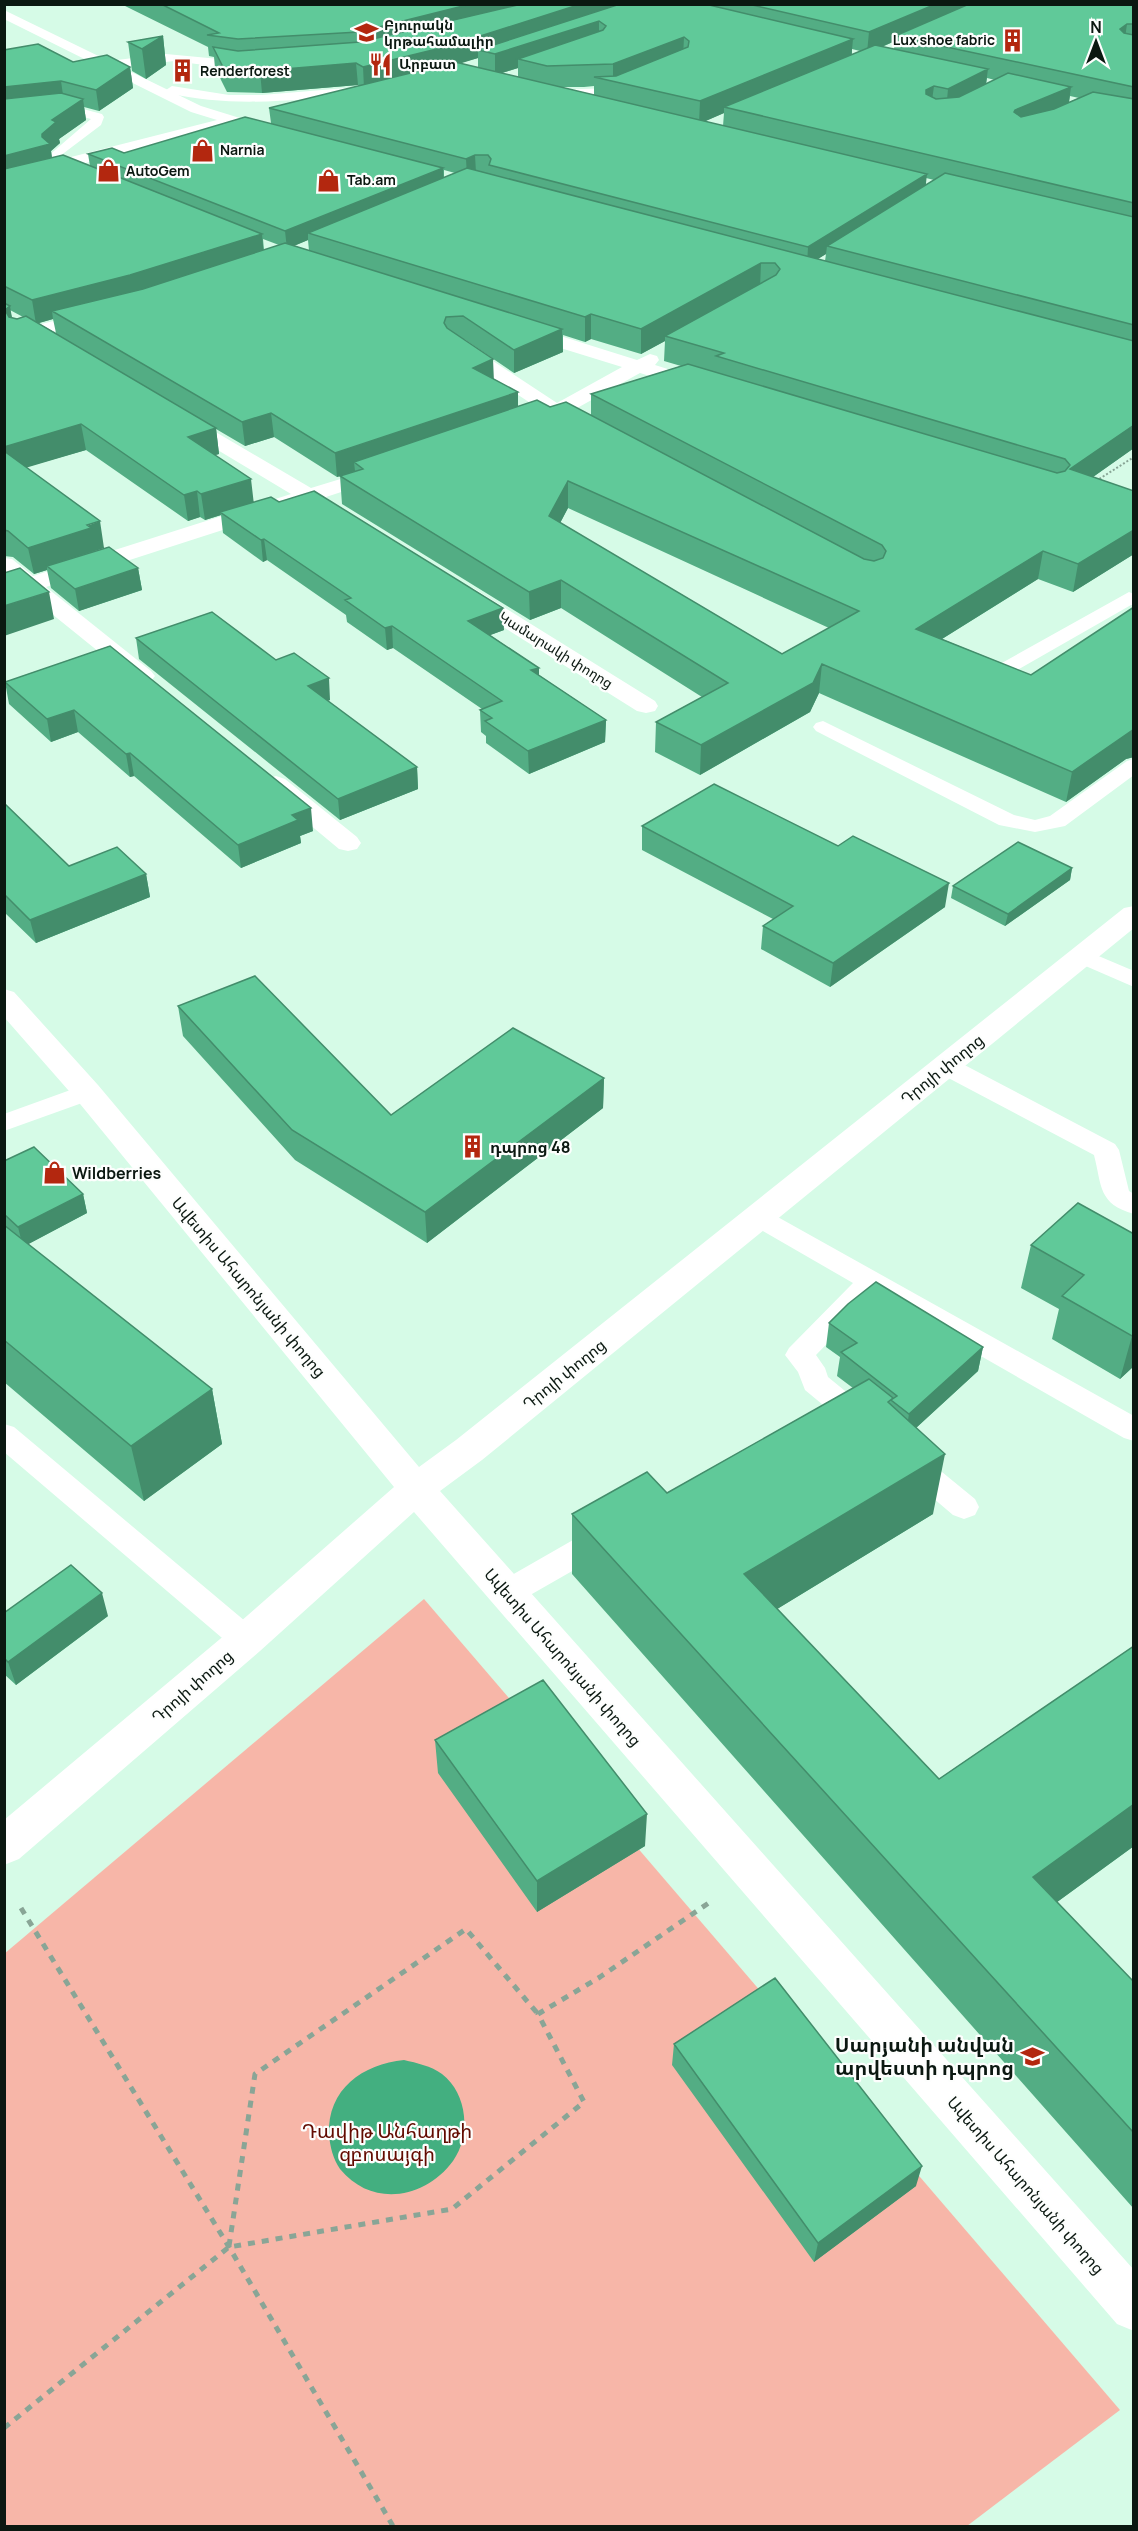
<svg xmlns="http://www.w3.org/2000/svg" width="1138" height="2531" viewBox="0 0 1138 2531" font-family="Manrope,'Noto Sans Armenian',sans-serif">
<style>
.green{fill:#f7b6a8}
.water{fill:#43af80}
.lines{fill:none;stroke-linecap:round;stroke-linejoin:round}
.path-far1{stroke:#89a596;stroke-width:2;stroke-dasharray:2 2;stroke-linecap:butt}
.path{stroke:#89a596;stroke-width:5;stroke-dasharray:7 7;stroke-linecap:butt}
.service{fill:#fff;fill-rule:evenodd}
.minor{fill:#fff;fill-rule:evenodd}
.tertiary{fill:#fff;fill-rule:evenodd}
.wall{fill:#53ad84;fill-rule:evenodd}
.shaded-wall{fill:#438d6b}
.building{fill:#60c999;stroke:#438d6b;stroke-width:1.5;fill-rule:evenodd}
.labels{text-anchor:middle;stroke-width:4.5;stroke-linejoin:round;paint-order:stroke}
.far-poi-label{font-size:14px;font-weight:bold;fill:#0b1811;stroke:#fdfefd;text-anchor:start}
.far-street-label{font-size:14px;fill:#0b1811;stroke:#fdfefd}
.street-label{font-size:16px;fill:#0b1811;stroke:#fdfefd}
.poi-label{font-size:16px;font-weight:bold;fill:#0b1811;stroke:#fdfefd;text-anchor:start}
.near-poi-label{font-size:20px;font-weight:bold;fill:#0b1811;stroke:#fdfefd;text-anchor:end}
.near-park-label{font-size:20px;fill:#620b00;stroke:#fdfefd}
</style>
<rect width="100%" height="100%" fill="#d6fbe7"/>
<path class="green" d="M424 1599 1120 2410 967 2526H5L4 1954Z"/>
<path class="water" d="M404 2060C417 2063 431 2066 442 2074 468 2094 471 2136 453 2161 425 2199 372 2208 340 2169 333 2159 330 2146 329 2135 327 2089 363 2064 404 2060Z"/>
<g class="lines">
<path class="path-far1" d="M1096 481 1134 457"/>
<path class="path" d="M21 1908 229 2247 393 2526
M229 2246 255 2074 466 1929 538 2014
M4 2428 229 2247 452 2209 584 2102 538 2014 600 1977 713 1900"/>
<path class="service" d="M166 54 251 62 257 66 251 70H242L174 61 117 68 111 64 117 60Z
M630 82 634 83V89L615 96 550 98 544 94 550 90 613 88Z
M172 86 229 95H262L358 87 364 91 358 95C294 100 231 108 168 93L166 90Z
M64 104 102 114 104 117 101 125 60 156 75 170 68 174 63 173 47 157 91 119 64 112 4 118V110Z
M1129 592 1134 594V605H1131L1014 672H1000L997 668 1000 664Z
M823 721 1014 815 1035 820 1050 816 1127 761 1134 759V775L1065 826 1035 832 999 825 816 731 813 727 816 723Z
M1082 949 1134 971V987L1074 961 1070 956 1074 951Z
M946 1058 955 1060 1115 1144 1119 1150 1129 1191 1134 1194V1214C1098 1204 1102 1186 1094 1155L937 1072 934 1066 937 1060Z
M87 1084 96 1086 99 1092 96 1098 4 1131V1114Z
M758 1208 767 1211 1134 1416V1441L1124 1438 874 1295 816 1355 825 1368 828 1377 872 1413 876 1421 872 1429 862 1432 852 1429 805 1390 798 1372 785 1355 789 1348 853 1283 749 1223 745 1217 749 1211Z
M4 1424 14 1427 257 1631 262 1640 257 1649 246 1653 235 1649 4 1452Z
M910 1451 920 1454 975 1499 979 1507 975 1515 964 1519 953 1515 900 1470 895 1462 900 1454Z
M605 1525 616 1528 620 1537 616 1546 518 1602 507 1606 496 1602 491 1593 496 1584 594 1528Z"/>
<path class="minor" d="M99 310 105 311 108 315 105 319 4 344V333Z
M519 323 637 360 650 354 657 356 659 360 655 365 709 382 712 386 709 390 702 392 640 373 570 412 579 420 576 424 569 426 554 419 528 428 521 426 518 422 521 418 541 410 450 350 448 346 450 342H464L557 403 622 367 512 333 510 329 512 325Z
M178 412 185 414 311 488 383 466 390 468 393 472 390 476 326 497 333 504 329 508 322 510 306 503 46 587 151 671 155 676 151 681 143 683 135 681 26 593 4 600V586L13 583 4 575V558L12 559 33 576 291 494 171 422 168 418 171 414Z
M465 586 473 588 655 701 658 706 655 711 646 713 637 711 457 598 454 593 457 588Z
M276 776 285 779 357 837 361 843 357 849 348 851 339 849 267 789 263 784 267 779Z"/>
<path class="tertiary" d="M4 10 201 106 279 130 282 133 274 138 233 125 4 184V174L217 120 191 112 4 19Z
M1134 906V928L482 1460 440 1491 1134 2270V2331L1117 2324 414 1512 260 1651 19 1859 4 1865V1820L232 1629 394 1487 76 1099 4 1017V989L14 992 98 1085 419 1467 456 1440 1124 908Z"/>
</g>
<path class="wall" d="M121 4H1134V448L1093 477 1134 491V554L1073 592 1038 579 942 639 1031 675 1134 607V757L1126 759 1066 802 819 693 810 712 700 775 655 752 656 722 702 697 561 608 530 620 342 504 340 476 337 477 274 437 245 446 216 429 219 454 215 455 254 502H279L504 630 490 635 539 668V675L606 720 605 742 529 774 486 743V736L481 732 480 710 482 709 393 648 387 650 347 622 346 615 267 560 263 562 223 533 221 515 205 520 200 517 188 521 86 450 26 467 104 548 95 551 138 568 142 590 79 611 51 588 47 570 34 574 13 557 4 556V50L73 62 130 67 133 88 99 111 84 107 86 120 59 139 60 143 51 151 52 158 90 166 88 154 124 153 271 123 269 108 359 86 358 85 262 93 227 92 215 68 214 57 209 56 208 47ZM895 41 894 49 882 47ZM852 49 860 51 852 55ZM478 58V68L460 63 467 61ZM518 68V77L502 73ZM987 78 995 80 986 84ZM594 86V95L561 87H584ZM1070 96 1079 98 1069 102ZM724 113 723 126 705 121ZM444 170 455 173 444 178ZM926 178 934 180 926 185ZM263 239 279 245 264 250ZM308 240 309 251 293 246ZM826 254 825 261 817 259ZM10 310 23 317 17 319 12 318ZM53 319 56 333 38 323ZM563 335 585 342 591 339 641 354 665 341 664 361 681 366 591 394V415L550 407H518V392L494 379 464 339 514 373 563 352ZM568 508 829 628 782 654 560 523Z
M163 36 166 65 146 79 132 71 128 42Z
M136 638 330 700 327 701 417 767 418 789 340 820 139 659Z
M110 646 313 831 300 836 301 843 241 868 134 776 130 777 78 732 51 742 9 704 5 682Z
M4 803 69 866 146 874 150 897 36 943 4 912Z
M642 826 945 907 830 987 761 949 763 926 773 919 642 850Z
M1072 868 1070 880 1005 926 951 898 953 886Z
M178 1006 391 1115 604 1078 603 1108 427 1243 295 1160 183 1036Z
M4 1161 83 1194 87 1213 28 1244 212 1389 222 1444 144 1501 4 1382Z
M1134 1234V1366L1120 1379 1052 1339 1059 1309 1021 1288 1031 1245Z
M829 1323 983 1347 978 1371 916 1428 933 1514 777 1609 939 1779 1134 1646V1846L1057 1902 1134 1982V2209L572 1574V1514L667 1493 853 1388 837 1376 840 1357 826 1347Z
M4 1613 108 1616 16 1685 4 1674Z
M435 1740 645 1846 537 1912 438 1773Z
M674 2044 916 2186 814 2262 672 2065Z"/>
<path class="shaded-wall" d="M471 4H554L361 53 359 32Z
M581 4H646L478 50V58L449 67 364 88 363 67Z
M936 4H983L895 36V41L867 53 869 32Z
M599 21V42L518 59V68L495 75V54Z
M1127 24 1124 45 1120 29Z
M163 36 166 65 146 79 142 49Z
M684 37 683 58 613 81V64Z
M853 39 851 60 724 107V113L699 124 700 101Z
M356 63 358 85 262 93 260 71Z
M130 67 133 88 99 111 96 90Z
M988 69 985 91 946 111 948 89Z
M61 81 64 102 4 108V87Z
M934 86 931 108 924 112 926 90Z
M1071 87 1068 109 1012 132 1014 112 1015 110Z
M83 99 86 120 59 139 60 143 51 151 53 166 4 179V156L42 137V134L52 120Z
M475 155 476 173 467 176 466 159Z
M443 168 444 185 308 233V240L287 249 285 231Z
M927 174 925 192 827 246 826 254 807 266 808 247Z
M262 234 264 257 62 317 52 311 53 319 36 324 32 300Z
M761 263 760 288 665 336V341L641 354V329Z
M10 306 14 330 5 310Z
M591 314V339L585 342V317Z
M562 329 563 352 514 373V350Z
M493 359 494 382 473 368Z
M518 392V416L354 462 355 471 337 477 335 453Z
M271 413 274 437 245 446 242 422Z
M81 424 86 450 5 474 4 447Z
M1134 425V448L1066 496 1070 469Z
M216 428 219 454 191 462 188 437Z
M251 479 254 505 220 512 221 515 205 520 201 494Z
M568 481V508L549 544V516Z
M197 491 200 517 188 521 184 495Z
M100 521 104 548 47 566V570L34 574 28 548Z
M1134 530V554L1073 592 1078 564Z
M264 539 267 560 263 562 261 540Z
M1043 551 1038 579 913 657 916 629Z
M138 568 142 590 79 611 75 589Z
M561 580V608L530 620 529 592Z
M49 592 54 619 4 636V606Z
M503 608 504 630 469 643 468 621Z
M392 626 393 648 387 650 385 628Z
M822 664 819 693 810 712 700 775 701 745Z
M539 668V690L531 670Z
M329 678 330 700 310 707 308 686Z
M74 710 78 732 51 742 47 719Z
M606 720 605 742 529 774 528 751Z
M1134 729V757L1126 759 1066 802 1072 772Z
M130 753 134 776 130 777 126 754Z
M417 767 418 789 340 820 338 799Z
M311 808 313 831 300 836 301 843 241 868 238 845 292 815Z
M1072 868 1070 880 1005 926 1008 914Z
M146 874 150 897 36 943 30 920Z
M949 883 945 907 830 987 833 963Z
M604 1078 603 1108 427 1243 425 1212Z
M83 1194 87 1213 23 1247 18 1227Z
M1134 1335V1366L1120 1379 1132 1336Z
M983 1347 978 1371 905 1438 909 1414Z
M212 1389 222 1444 144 1501 131 1446Z
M945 1454 933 1514 738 1633 744 1574Z
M102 1593 108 1616 16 1685 8 1662Z
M1134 1804V1846L1016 1932 1033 1877Z
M647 1814 645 1846 537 1912V1881Z
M922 2166 916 2186 814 2262 818 2243Z"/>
<path class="building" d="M161 4H471L359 32 238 39 207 35 219 33Z
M522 4H581L449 46 363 67 356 63 260 71H225L213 47 238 51 360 42Z
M620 4H705L853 39 700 101 594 77 616 76 688 47 689 41 684 37 613 64 547 66 518 59 603 30 606 26 599 21 495 54 478 50Z
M748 4H936L869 32Z
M969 4H1134V24H1127L1120 29 1124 33 1134 35V87L895 36Z
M163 36 142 49 128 42Z
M38 44 73 62 107 55 130 67 96 90 61 81 4 87V50Z
M875 45 988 69 948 89 934 86 926 90V94L936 99 959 97 1008 73 1071 87 1015 110 1014 112 1021 117 1054 109 1093 92 1134 99V203L724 107Z
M455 62 927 174 808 247 489 165 491 159 488 155H475L466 159 269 108Z
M61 93 83 99 52 120 56 122 42 134V137L50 144 4 156V99Z
M245 117 443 168 285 231 88 154 112 148 124 153Z
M63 155 262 234 130 275 32 300 4 286V169Z
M467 168 1134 341V425L1070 469 1134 491V530L1078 564 1043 551 916 629 1031 675 1134 607V729L1072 772 822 664 813 683 701 745 656 722 728 683 561 580 529 592 340 476 363 469 354 462 537 400 550 407 566 402 864 559 874 561 883 558 886 551 882 545 591 394 688 364 1057 473 1065 471 1070 465 1065 459 716 356 724 353 665 336 776 275 780 269 775 263H761L641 329 591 314 585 317 308 233ZM568 481 859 611 782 654 549 516Z
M945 173 1134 217V325L827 246Z
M285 243 562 329 514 350 463 316 446 317 444 323 447 328 493 359 473 368 518 392 335 453 271 413 242 422 52 311 143 289Z
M4 303 10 306 5 310 9 317 17 319 26 316 216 428 188 437 251 479 201 494 197 491 184 495 81 424 4 447Z
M4 451 100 521 87 525 91 528 28 548 8 531 4 530Z
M314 491 503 608 468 621 539 668 531 670 606 720 528 751 485 721 492 718 480 710 502 701 392 626 385 628 345 600 351 598 264 539 261 540 220 512 271 497 279 502Z
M109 547 138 568 75 589 47 566Z
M20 568 49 592 4 606V573Z
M212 612 276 660 294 653 329 678 308 686 417 767 338 799 136 638Z
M110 646 311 808 292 815 298 820 238 845 130 753 126 754 74 710 47 719 5 682Z
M714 784 838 846 853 836 949 883 833 963 763 926 793 906 642 826Z
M4 803 69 866 117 847 146 874 30 920 4 894Z
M1018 842 1072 868 1008 914 953 886Z
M255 976 391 1115 513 1028 604 1078 425 1212 292 1130 178 1006Z
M34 1147 83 1194 18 1227 4 1214V1161Z
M1078 1203 1134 1234V1335L1132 1336 1062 1296 1084 1275 1031 1245Z
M4 1225 212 1389 131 1446 4 1340Z
M876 1282 983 1347 909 1414 891 1400 897 1396 841 1352 857 1343 829 1323 848 1304Z
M869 1379 893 1398 888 1402 945 1454 744 1574 939 1779 1134 1646V1804L1033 1877 1134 1982V2133L572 1514 647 1472 667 1493Z
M71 1565 102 1593 8 1662 4 1658V1613Z
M543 1680 647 1814 537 1881 435 1740Z
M775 1978 922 2166 818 2243 674 2044Z"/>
<defs>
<symbol id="school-bare" viewBox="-9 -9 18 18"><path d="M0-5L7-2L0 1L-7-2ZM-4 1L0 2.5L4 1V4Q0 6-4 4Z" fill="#b3270f" stroke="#fdfefd" stroke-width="2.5" paint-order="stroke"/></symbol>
<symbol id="building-bare" viewBox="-9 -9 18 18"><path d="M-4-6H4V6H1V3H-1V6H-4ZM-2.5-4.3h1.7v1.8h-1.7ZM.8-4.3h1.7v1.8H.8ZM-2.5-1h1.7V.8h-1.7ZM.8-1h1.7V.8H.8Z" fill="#b3270f" stroke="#fdfefd" stroke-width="2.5" paint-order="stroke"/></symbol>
<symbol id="restaurant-bare" viewBox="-9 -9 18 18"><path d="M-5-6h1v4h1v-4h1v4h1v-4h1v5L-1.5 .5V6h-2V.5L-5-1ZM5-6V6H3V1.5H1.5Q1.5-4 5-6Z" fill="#b3270f" stroke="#fdfefd" stroke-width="2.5" paint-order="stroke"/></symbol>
<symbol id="shop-bare" viewBox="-9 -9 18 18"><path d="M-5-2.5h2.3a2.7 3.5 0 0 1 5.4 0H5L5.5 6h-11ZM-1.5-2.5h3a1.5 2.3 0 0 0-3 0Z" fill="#b3270f" stroke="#fdfefd" stroke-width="2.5" paint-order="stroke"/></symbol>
</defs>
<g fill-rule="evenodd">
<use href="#school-bare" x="350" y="16" width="33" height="33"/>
<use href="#building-bare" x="996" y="24" width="33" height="33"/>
<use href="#restaurant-bare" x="364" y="48" width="33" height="33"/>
<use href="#building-bare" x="166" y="54" width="33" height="33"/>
<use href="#shop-bare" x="186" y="134" width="33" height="33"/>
<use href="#shop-bare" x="92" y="154" width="33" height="33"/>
<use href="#shop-bare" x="312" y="164" width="33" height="33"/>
<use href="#building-bare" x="456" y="1130" width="33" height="33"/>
<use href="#shop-bare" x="38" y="1156" width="33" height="33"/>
<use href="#school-bare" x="1016" y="2040" width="33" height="33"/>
</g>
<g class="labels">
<g class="far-poi-label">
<text x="384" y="30">Բյուրակն<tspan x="384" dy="16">կրթահամալիր</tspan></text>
<text x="995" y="45" text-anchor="end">Lux shoe fabric</text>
<text x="399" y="69">Արբատ</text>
<text x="200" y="76">Renderforest</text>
<text x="220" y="155">Narnia</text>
<text x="126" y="176">AutoGem</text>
<text x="347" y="185">Tab.am</text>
</g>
<g class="far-street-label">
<text transform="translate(556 650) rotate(32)" y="5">Կամարակի փողոց</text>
</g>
<g class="street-label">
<text transform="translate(942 1069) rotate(-39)" y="6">Դրոյի փողոց</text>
<text transform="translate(249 1287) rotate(50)" y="6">Ավետիս Ահարոնյանի փողոց</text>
<text transform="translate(564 1374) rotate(-39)" y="6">Դրոյի փողոց</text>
<text transform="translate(563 1657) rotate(49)" y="6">Ավետիս Ահարոնյանի փողոց</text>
<text transform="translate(192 1686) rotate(-41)" y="6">Դրոյի փողոց</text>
<text transform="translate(1026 2185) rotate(49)" y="6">Ավետիս Ահարոնյանի փողոց</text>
</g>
<g class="poi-label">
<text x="490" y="1153">դպրոց 48</text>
<text x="72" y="1179">Wildberries</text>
</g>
<g class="near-poi-label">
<text x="1014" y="2052">Սարյանի անվան<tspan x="1014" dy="23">արվեստի դպրոց</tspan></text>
</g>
<g class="near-park-label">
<text x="387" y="2138">Դավիթ Անհաղթի<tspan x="387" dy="23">զբոսայգի</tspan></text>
</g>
</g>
<rect width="1138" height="2531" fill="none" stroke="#0b1811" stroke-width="12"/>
<g transform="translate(1096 42)" stroke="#fdfefd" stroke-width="4.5" paint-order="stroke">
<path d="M0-4.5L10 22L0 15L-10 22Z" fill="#0b1811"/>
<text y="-9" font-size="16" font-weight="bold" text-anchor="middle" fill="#0b1811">N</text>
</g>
</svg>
